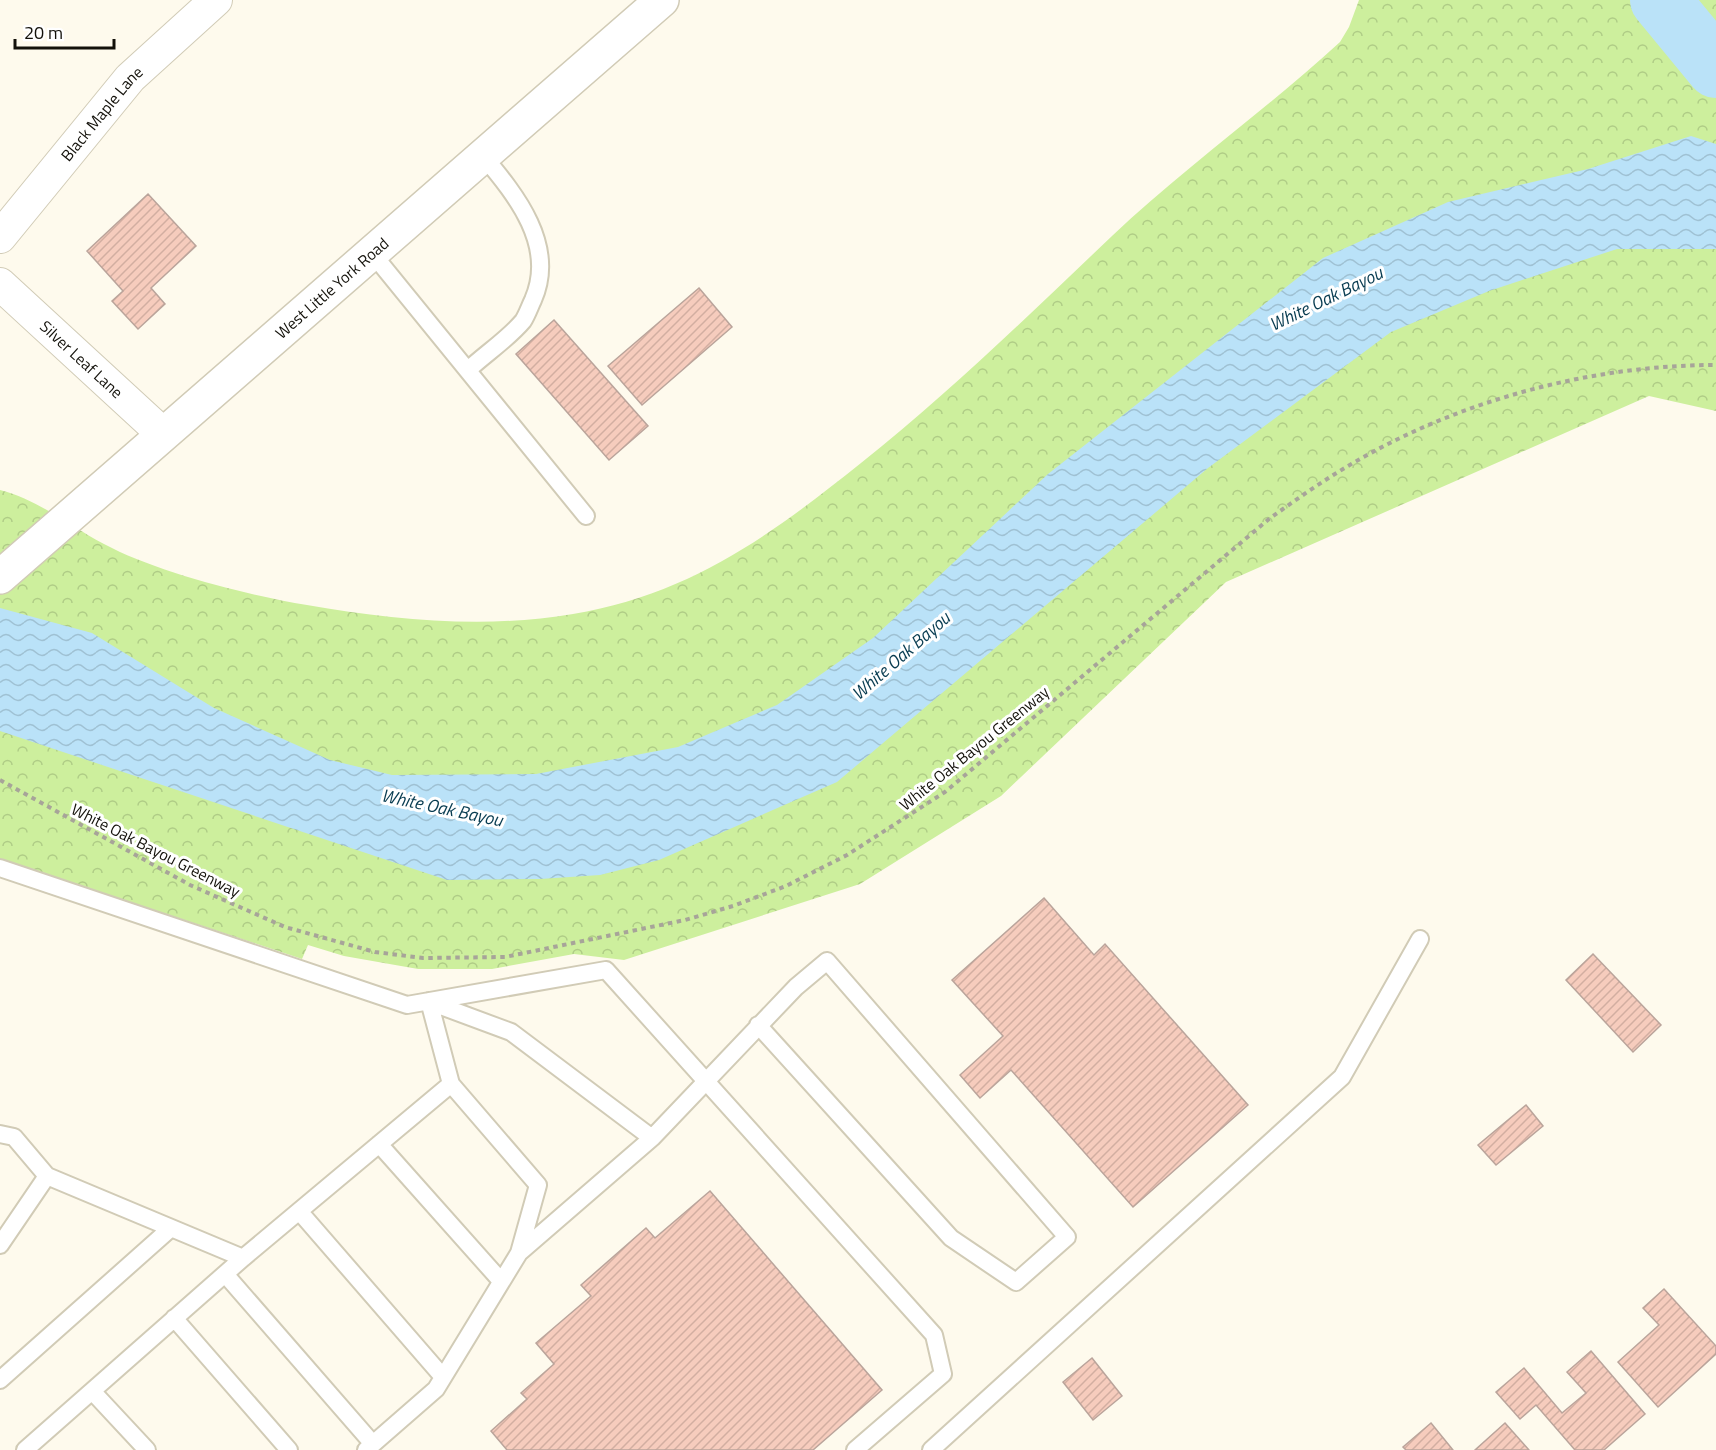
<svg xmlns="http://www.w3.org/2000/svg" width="1716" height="1450" viewBox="0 0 1716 1450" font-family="'Titillium Web',sans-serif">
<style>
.park{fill:url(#park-crowns)}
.water{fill:url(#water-waves)}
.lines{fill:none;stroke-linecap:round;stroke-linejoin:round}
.river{stroke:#bae2f8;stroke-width:60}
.building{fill:url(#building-hatch);stroke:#baa49b;stroke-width:1.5}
.service-casing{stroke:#d1cbb6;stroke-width:20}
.minor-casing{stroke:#d1cbb6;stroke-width:34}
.tertiary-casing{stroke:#d1cbb6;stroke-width:36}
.path{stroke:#a7a499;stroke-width:4;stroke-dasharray:4.5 4.5;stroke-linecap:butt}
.service{stroke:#fff;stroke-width:16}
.minor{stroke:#fff;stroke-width:32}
.tertiary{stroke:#fff;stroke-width:33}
.labels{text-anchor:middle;stroke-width:6;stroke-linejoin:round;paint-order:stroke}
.street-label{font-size:16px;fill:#13110a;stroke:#fff}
.water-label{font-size:18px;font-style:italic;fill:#083c51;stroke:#fff}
</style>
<defs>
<pattern id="park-crowns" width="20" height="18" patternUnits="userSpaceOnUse" patternTransform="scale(1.5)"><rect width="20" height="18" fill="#cdef9d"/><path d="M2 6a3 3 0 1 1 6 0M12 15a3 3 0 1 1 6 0" fill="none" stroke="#afcc86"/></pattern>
<pattern id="water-waves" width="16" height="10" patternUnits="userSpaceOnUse" patternTransform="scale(1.5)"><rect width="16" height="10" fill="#bae2f8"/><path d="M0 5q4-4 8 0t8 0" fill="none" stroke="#9fc1d3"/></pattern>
<pattern id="building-hatch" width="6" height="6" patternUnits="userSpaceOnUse" patternTransform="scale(1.5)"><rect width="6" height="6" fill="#f6ccbd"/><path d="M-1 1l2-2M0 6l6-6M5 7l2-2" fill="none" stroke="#d2aea1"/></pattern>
</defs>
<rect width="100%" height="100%" fill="#fefaed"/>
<path class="park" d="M1359 0H1716V411L1649 396 1226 582 1001 796 860 884 624 960 574 954 492 969H418L344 956 308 945 302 959 0 859V490C39 500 68 525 104 544 156 572 247 595 307 605 394 620 485 629 573 614 691 594 771 535 861 463 950 392 1030 314 1112 236 1185 167 1266 110 1340 42L1349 27Z"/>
<path class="water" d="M1691 136 1716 144V249H1617L1489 291 1391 332 1208 468 837 782 659 860 600 875 540 879 447 880 0 731V608L92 633 214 708 330 760 392 775 536 774 678 747 777 705 873 638 1048 474 1323 258 1448 202 1588 169Z"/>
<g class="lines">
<path class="river" d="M1660 0 1716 68"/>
</g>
<path class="building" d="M148 194 196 246 151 288 165 304 138 329 112 301 123 291 87 251Z
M699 288 732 327 642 405 608 366Z
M554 320 648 426 609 460 516 354Z
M1044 898 1094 955 1105 944 1248 1105 1133 1207 1011 1070 980 1098 960 1075 1003 1036 952 980Z
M1593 954 1661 1025 1633 1052 1566 980Z
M1526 1105 1543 1126 1496 1165 1478 1145Z
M710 1191 882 1390 813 1450H507L491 1431 527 1399 521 1393 554 1364 536 1343 591 1296 581 1285 646 1228 655 1238Z
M1664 1289 1716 1346V1354L1658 1407 1618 1362 1659 1325 1643 1308Z
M1591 1351 1645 1414 1604 1450H1575L1536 1405 1520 1419 1496 1392 1524 1368 1562 1413 1586 1393 1567 1372Z
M1092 1358 1122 1396 1093 1420 1063 1382Z
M1431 1423 1453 1450H1406L1403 1447Z
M1505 1423 1529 1450H1475Z"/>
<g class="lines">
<defs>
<path id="service" d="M372 253 586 516
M468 370C485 354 508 339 523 321 527 315 530 306 533 300 557 246 516 195 484 157
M0 868 407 1005 606 970 934 1335 943 1374 855 1450
M430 1002 511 1032 652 1138
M451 1084 538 1185 519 1253
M0 1134 14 1137 47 1176
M379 1144 501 1281
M299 1211 443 1377
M0 1245 47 1176 243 1258 451 1084 429 1001
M225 1274 373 1444
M174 1318 289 1450
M0 1380 171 1228
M92 1391 147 1450
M25 1450 243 1258
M366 1450 436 1389 519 1253 652 1138 796 987 827 961 1067 1237 1016 1282 951 1238 758 1025
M931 1450 1342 1077 1420 939"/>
<g id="minor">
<path id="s1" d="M0 237 130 78 216 0"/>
<path id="s2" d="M0 284 163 434"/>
</g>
<g id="tertiary">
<path id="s3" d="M0 577 662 0"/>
</g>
</defs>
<use href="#service" class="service-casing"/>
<use href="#minor" class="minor-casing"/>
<use href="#tertiary" class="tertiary-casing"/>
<path class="path" d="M0 780 190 885 285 927 375 952 423 958 505 957 685 920 733 906 786 886 847 855 945 792 1269 519C1301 496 1334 473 1369 454 1473 397 1597 365 1716 365"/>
<use href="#service" class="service"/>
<use href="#minor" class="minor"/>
<use href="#tertiary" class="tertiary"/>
</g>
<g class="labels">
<g class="street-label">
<text dy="6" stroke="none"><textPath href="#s1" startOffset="160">Black Maple Lane</textPath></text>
<text dy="6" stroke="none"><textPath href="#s3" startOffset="440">West Little York Road</textPath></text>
<text dy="6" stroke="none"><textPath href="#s2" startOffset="111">Silver Leaf Lane</textPath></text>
<text transform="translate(974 748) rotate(-39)" y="6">White Oak Bayou Greenway</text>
<text transform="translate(156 850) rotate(27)" y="6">White Oak Bayou Greenway</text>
</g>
<g class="water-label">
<text transform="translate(1326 299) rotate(-26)" y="6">White Oak Bayou</text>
<text transform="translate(901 656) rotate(-41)" y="6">White Oak Bayou</text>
<text transform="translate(442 808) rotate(12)" y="6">White Oak Bayou</text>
</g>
</g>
<path d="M15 39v9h99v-9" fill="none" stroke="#13110a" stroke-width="3"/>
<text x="24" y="39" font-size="18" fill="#13110a" stroke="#ffffff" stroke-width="4.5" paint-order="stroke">20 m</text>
</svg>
